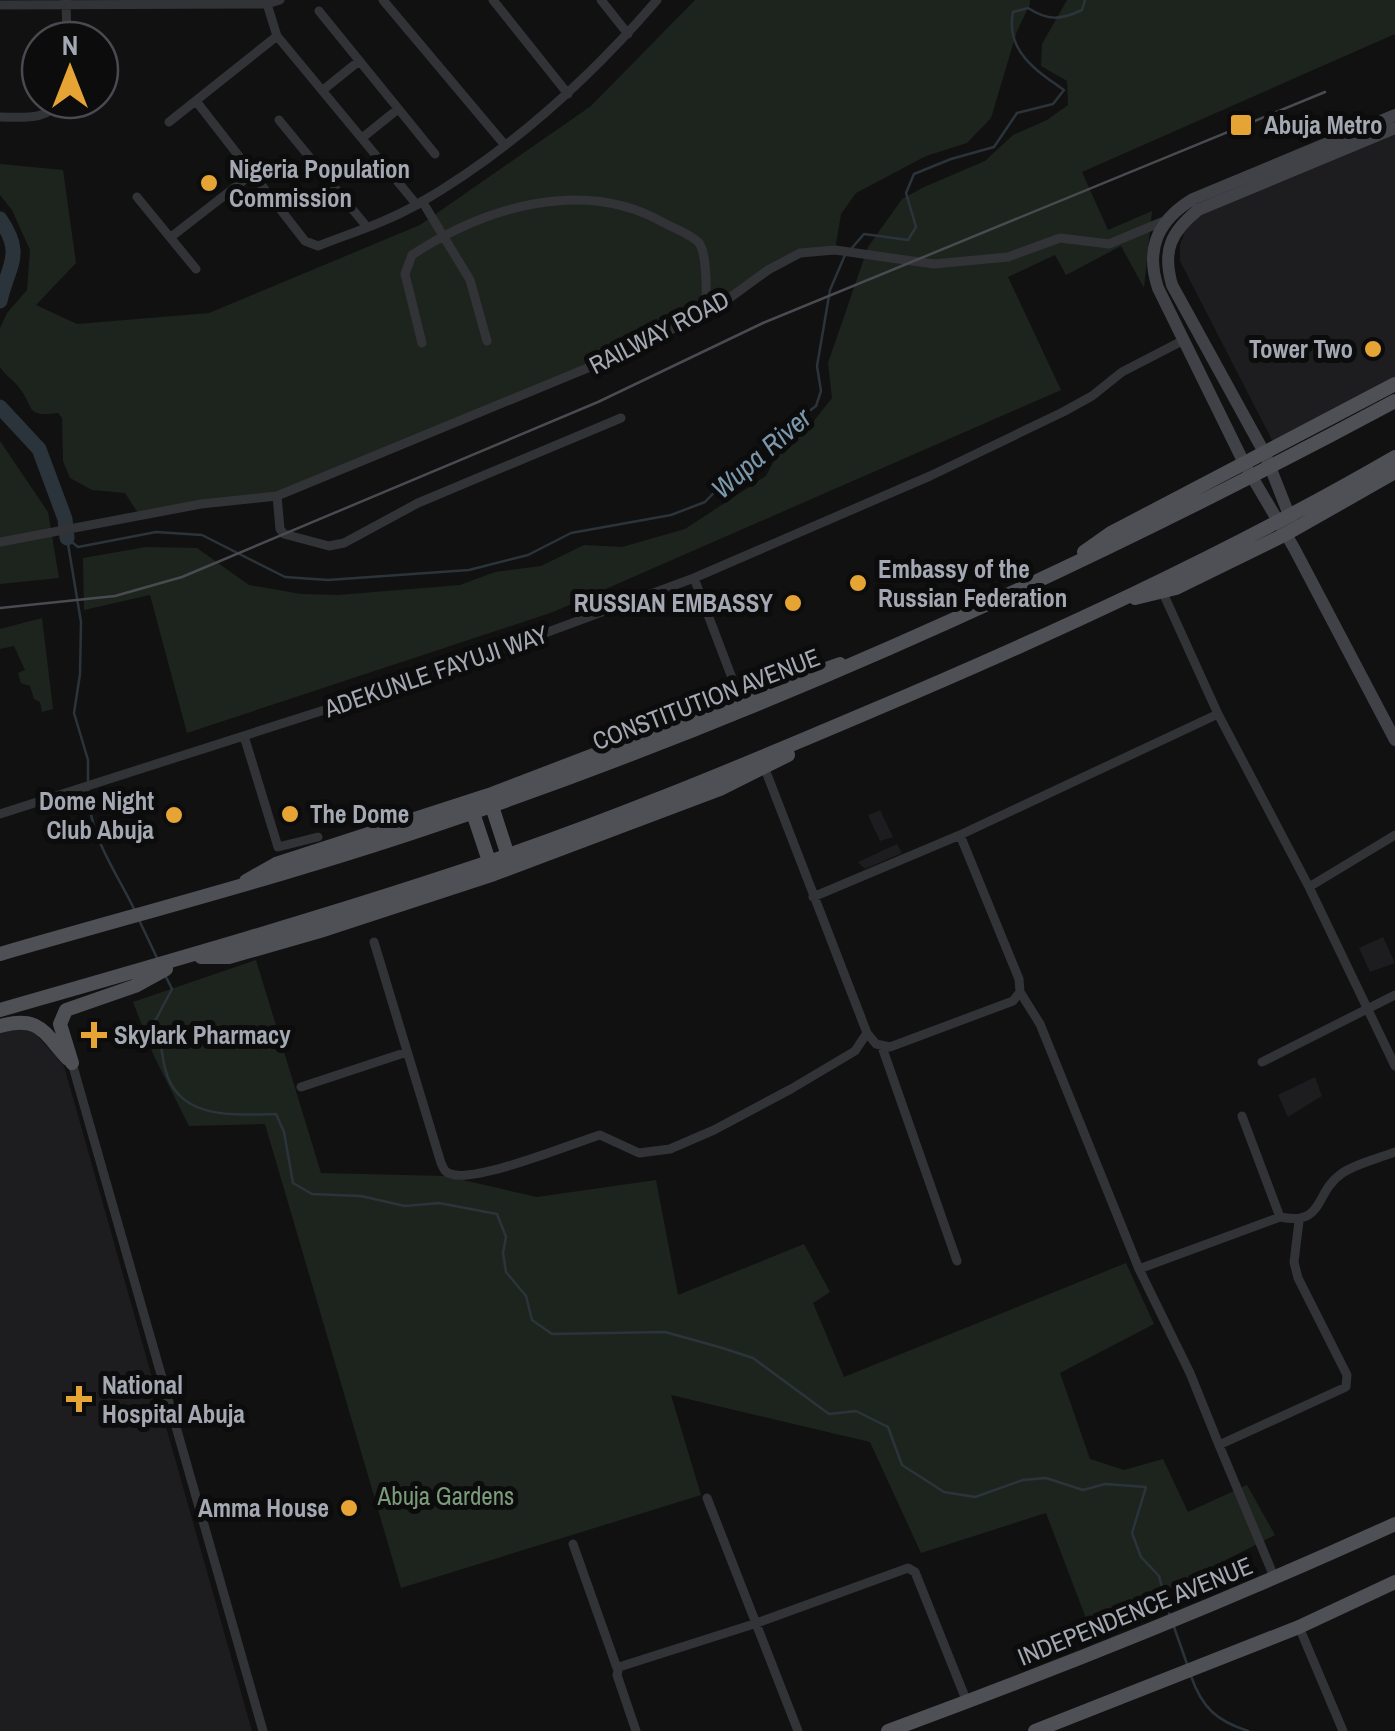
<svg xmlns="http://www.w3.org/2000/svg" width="1395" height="1731" viewBox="0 0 1395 1731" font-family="'Archivo Narrow',sans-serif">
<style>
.built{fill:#1d1d1f}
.green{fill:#1d241e}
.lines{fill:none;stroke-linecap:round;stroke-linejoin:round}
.stream{stroke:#2b343a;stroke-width:2.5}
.river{stroke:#2b343a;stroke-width:15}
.street{stroke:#323337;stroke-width:9}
.secondary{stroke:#404247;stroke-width:12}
.primary{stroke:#4e5056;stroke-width:14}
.tram{stroke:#494b50;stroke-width:2.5}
.poi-dot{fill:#e6a435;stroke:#0c0c0d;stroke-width:4}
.labels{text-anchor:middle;stroke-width:10;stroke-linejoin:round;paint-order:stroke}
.poi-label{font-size:25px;font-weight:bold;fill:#a3a8b2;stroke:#0c0c0d;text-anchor:start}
.street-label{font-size:25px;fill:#a3a8b2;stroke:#0c0c0d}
.park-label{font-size:25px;fill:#7b9c7b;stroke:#0c0c0d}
.water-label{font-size:28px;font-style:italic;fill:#7b97ac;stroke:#0c0c0d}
</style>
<rect width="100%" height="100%" fill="#111112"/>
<path class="built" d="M1395 134V378L1274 444 1180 261V245L1187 226 1200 214Z
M880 810 893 837 880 841 868 815Z
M897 844 902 853 865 869 858 862Z
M1383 937 1395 963 1370 972 1359 948Z
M27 1024 64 1066 252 1731H0V1032Z
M1315 1077 1322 1096 1288 1117 1278 1095Z"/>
<path class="green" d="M695 0H1030V4L1017 31 991 118 967 143 926 156 856 193 841 214 835 250 800 253 736 294 636 348 277 496 140 516 125 493 92 490 70 478 63 461 62 418 58 413C23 418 35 405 17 385 11 378 5 375 0 367V328L7 313 27 290 30 250 12 210 0 195V164L63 170 76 263 36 305 77 324 209 313 420 225 591 106Z
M1067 0H1395V34L1082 172 1108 230 1152 211 1144 288 1121 246 1066 275 1055 255 1008 277 1061 390 553 612 187 733 150 595 84 610 83 558 146 547 197 548 249 585 301 594 338 595 460 585 495 572 541 566 584 545 622 547 685 529 766 476 784 442 813 422 832 398 828 363 868 247 902 199 924 187 985 161 1013 135 1047 120 1068 105 1067 81 1041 66 1042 44Z
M0 441 48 512 59 578 0 584Z
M42 618 53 709 42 712 40 702 34 699 30 686 21 683 18 673 25 670 14 646 0 649V629Z
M256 960 321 1173 445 1176 537 1197 656 1180 678 1295 804 1244 830 1292 813 1303 844 1377 1126 1263 1154 1324 1060 1373 1090 1459 1124 1470 1163 1459 1188 1512 1247 1485 1275 1535 1090 1629 1046 1513 921 1553 870 1442 671 1395 701 1495 401 1588 265 1124 189 1126 154 1056 133 1002Z"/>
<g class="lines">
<path class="stream" d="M851 249 864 234 908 240 916 227 906 193 914 174 951 159 994 147 1017 113 1053 104 1064 90C1036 71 1005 50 1013 12L1028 8C1048 21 1061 20 1082 10L1085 0
M67 538 81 622 80 674 74 713 88 760V781
M68 539 78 547 156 532 202 535 285 577 328 580 469 570 528 555 571 533 671 515 705 502 749 456 816 406 821 391 817 366 830 290 845 255
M88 789C88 835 116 871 135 911
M140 922 158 960
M166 977 172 989 154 1023C163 1043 160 1049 165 1068 177 1120 233 1115 276 1114L284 1132 293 1183 312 1194 361 1196 405 1206 439 1203 497 1214 506 1237 503 1253 506 1272 526 1296 532 1320 552 1334 665 1332 719 1347 753 1358 829 1414 856 1411 888 1427 902 1465 944 1492 975 1497 1023 1480 1046 1478 1083 1490 1105 1484 1146 1487 1132 1533 1141 1557 1159 1576 1170 1617
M1173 1624 1187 1664
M1191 1676C1202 1708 1217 1721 1248 1731"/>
<path class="river" d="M0 219C25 255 8 265 0 301
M0 407 39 449 65 519 67 538"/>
<path class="street" d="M66 0 67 40
M383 0 504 144
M493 0 568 94
M601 0 628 34
M267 4 277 36 417 205
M0 5 267 4 280 0
M319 11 435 154
M323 90 359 61
M196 101 305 241 318 246C351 233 387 222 418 204 508 152 589 79 657 0
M0 117C23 117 48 121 61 100
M279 120 367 227
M169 122 277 36
M362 138 398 109
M137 197 196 269
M422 201 470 280 487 341
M171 237 252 174
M422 343 405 274 412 255C485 207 585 176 666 224 676 229 692 235 699 243 708 255 706 296 706 312
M277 496 280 529 284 534 329 546 344 543 418 503 621 418
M0 542 201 504 277 496 636 348 724 302 768 270 800 253 835 250 934 264 1008 257 1060 238 1109 244 1164 221
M694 578 740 699
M1218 714 1309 887
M244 736 278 847 318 837
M765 769 867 1033 876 1044 890 1047 1013 1001 1020 992 1019 979 960 835
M0 814 418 680 694 578 930 476 1063 412 1092 396 1122 372 1182 341
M1395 835 1309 887 1395 1066
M813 897 960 835 1218 714 1163 593
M374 942 441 1163C444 1169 444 1172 451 1174 476 1183 571 1144 600 1135L639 1153 670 1149 714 1130 791 1089 855 1051 867 1033
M1020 992 1040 1024 1139 1269 1190 1373 1219 1445
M882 1047 957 1261
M1262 1062 1395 995
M72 1063 263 1731
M301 1087 407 1052
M1242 1116 1280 1217
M1139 1269 1280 1217C1325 1226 1314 1193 1341 1174 1356 1163 1378 1159 1395 1152
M707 1498 798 1731
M573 1544 617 1668
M1275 1579 1219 1445 1346 1387 1347 1375 1298 1278 1294 1262 1299 1221
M1299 1627 1343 1731
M636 1731 617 1675 619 1667 754 1624 908 1568 915 1572 967 1702"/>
<path class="secondary" d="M1395 115 1193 199C1158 220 1145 249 1158 288L1245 465 1294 548 1395 740
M1293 525 1265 454 1172 285C1162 250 1171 232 1198 210L1395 128"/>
<path class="primary" d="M1084 552 1111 533 1395 384
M1135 598 1176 588 1286 534 1395 472
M489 797 510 862
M471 807 491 867
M246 881 276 864 489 795 740 699 840 664
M0 954C148 911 296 873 442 823 772 710 1088 566 1395 401
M201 957H229L320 931 494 874 720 789 788 755
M0 1010C153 966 305 923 456 873 595 827 730 771 864 714 1046 637 1224 556 1395 457
M0 1026C40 1015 43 1032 68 1059
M72 1063 60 1024 66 1010 135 986 166 969
M888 1731C1059 1668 1229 1600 1395 1524
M1035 1731 1299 1627 1395 1582"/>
<path class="tram" d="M0 608 115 596 182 577 598 402 763 323 1325 92"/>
</g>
<g class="poi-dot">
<rect x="1229" y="113" width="24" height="24" rx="5"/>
<circle cx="209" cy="183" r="10"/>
<circle cx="1373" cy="349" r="10"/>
<circle cx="858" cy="583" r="10"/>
<circle cx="793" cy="603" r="10"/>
<circle cx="290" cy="814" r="10"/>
<circle cx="174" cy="815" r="10"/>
<path d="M89 1020h10v10h10v10h-10v10h-10v-10h-10v-10h10z"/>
<path d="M74 1384h10v10h10v10h-10v10h-10v-10h-10v-10h10z"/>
<circle cx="349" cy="1508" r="10"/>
</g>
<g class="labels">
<g class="poi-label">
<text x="1264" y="134">Abuja Metro</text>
<text x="229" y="178">Nigeria Population<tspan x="229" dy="29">Commission</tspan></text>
<text x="1353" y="358" text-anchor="end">Tower Two</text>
<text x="878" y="578">Embassy of the<tspan x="878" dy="29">Russian Federation</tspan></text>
<text x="773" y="612" text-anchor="end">RUSSIAN EMBASSY</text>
<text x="154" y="810" text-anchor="end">Dome Night<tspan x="154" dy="29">Club Abuja</tspan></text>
<text x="310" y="823">The Dome</text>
<text x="114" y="1044">Skylark Pharmacy</text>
<text x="102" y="1394">National<tspan x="102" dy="29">Hospital Abuja</tspan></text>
<text x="329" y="1517" text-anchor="end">Amma House</text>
</g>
<g class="street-label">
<text transform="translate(659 332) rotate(-27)" y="9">RAILWAY ROAD</text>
<text transform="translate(436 671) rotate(-19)" y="9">ADEKUNLE FAYUJI WAY</text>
<text transform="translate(706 699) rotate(-21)" y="9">CONSTITUTION AVENUE</text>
<text transform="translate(1135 1611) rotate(-22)" y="9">INDEPENDENCE AVENUE</text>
</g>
<g class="park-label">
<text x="446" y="1505">Abuja Gardens</text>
</g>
<g class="water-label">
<text transform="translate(761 453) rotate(-41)" y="10">Wupa River</text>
</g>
</g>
<g transform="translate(70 70)"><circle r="48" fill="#0c0c0d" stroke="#484a4f" stroke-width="2.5"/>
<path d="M0-8L18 38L0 25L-18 38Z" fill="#e6a435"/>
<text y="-15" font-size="28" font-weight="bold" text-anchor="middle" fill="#a3a8b2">N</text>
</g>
</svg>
